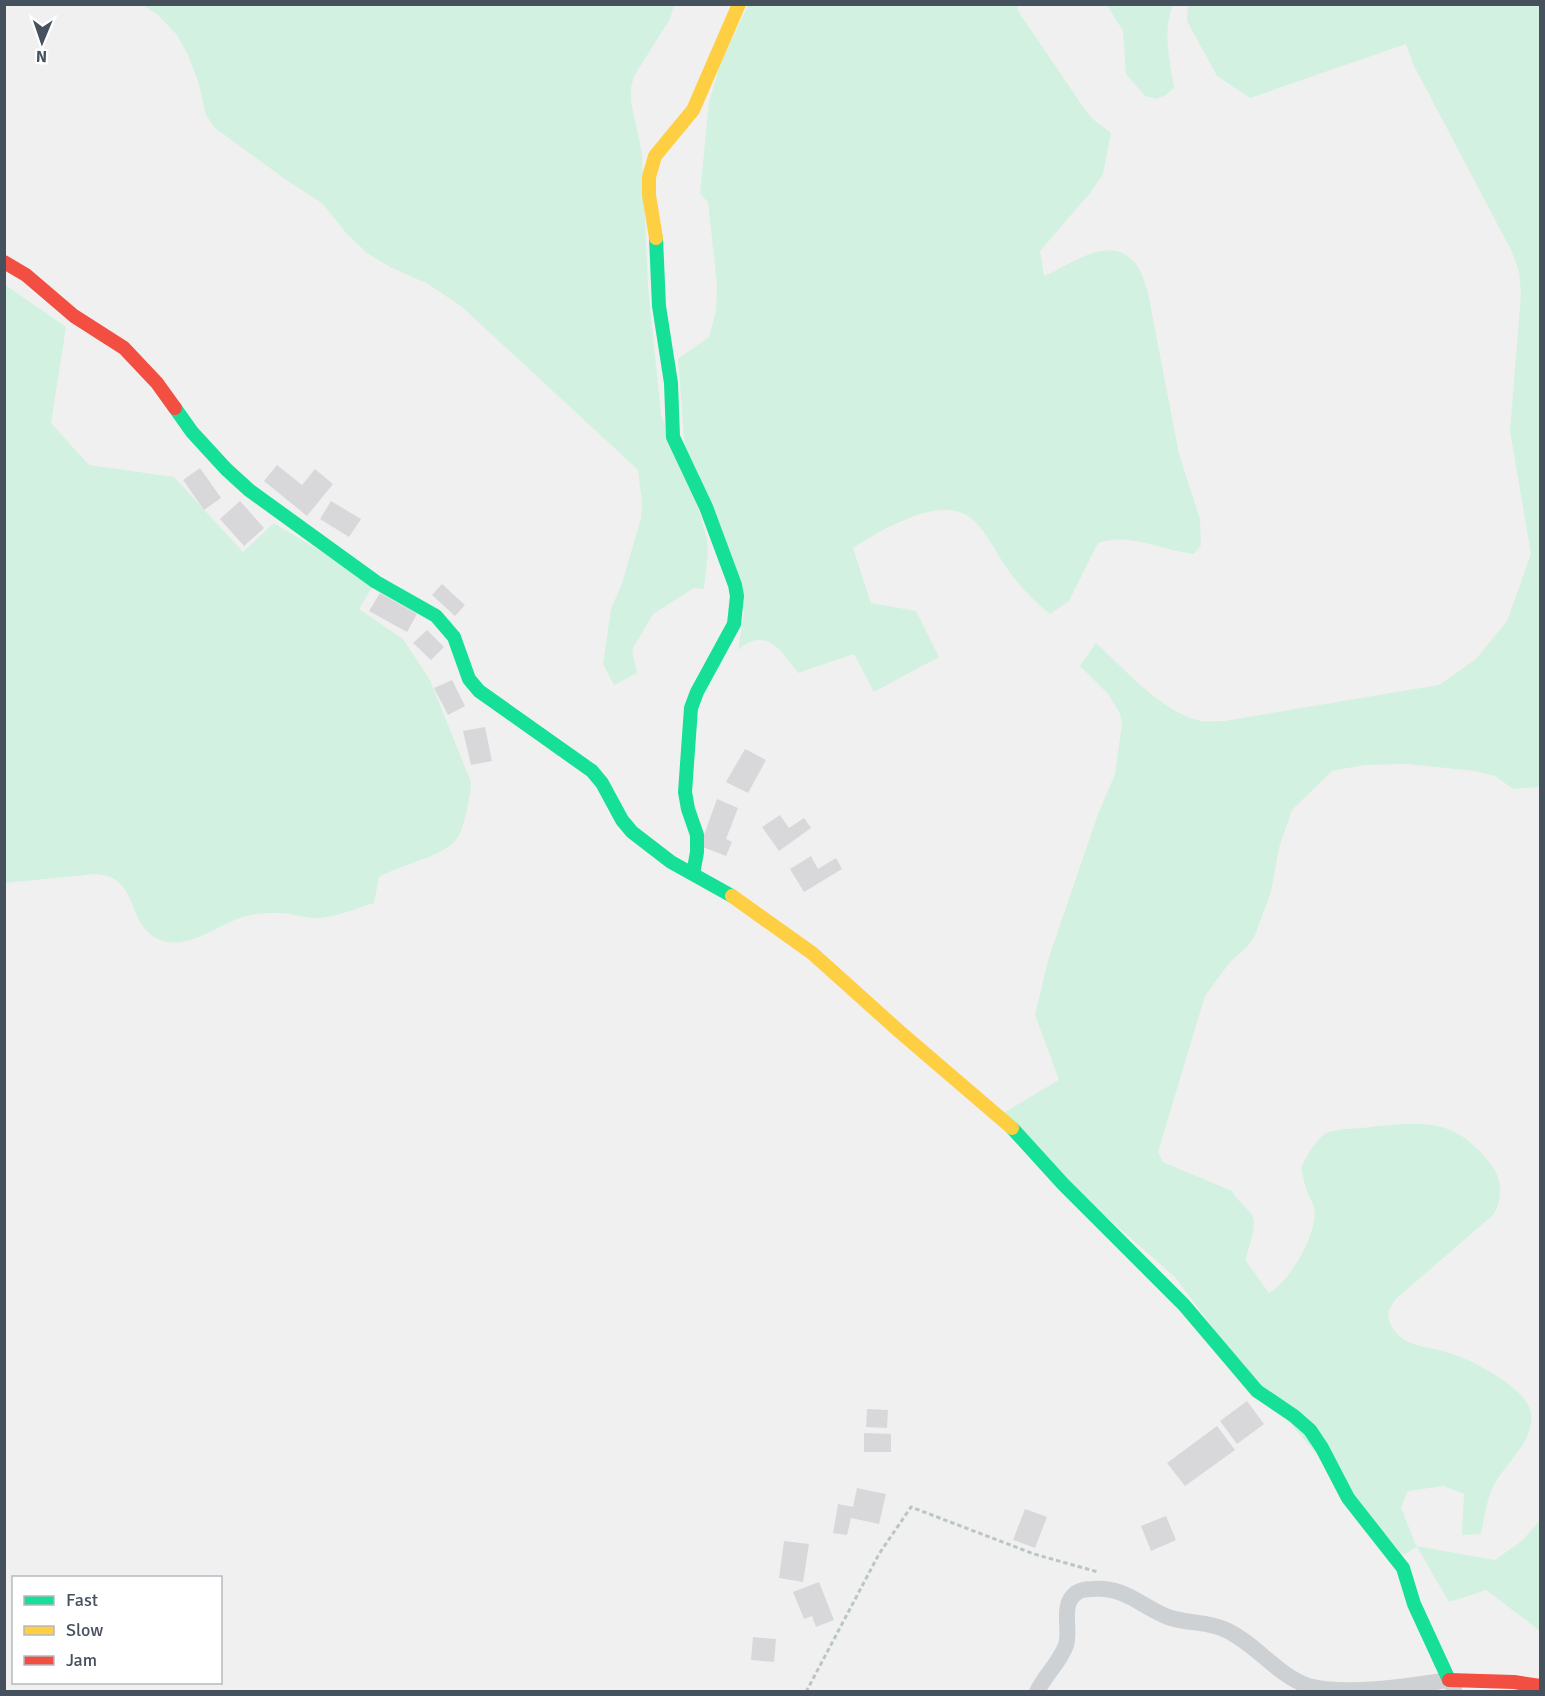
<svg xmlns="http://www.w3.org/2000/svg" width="1545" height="1696" viewBox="0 0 1545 1696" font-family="Signika,sans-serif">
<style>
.green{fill:#d3f1e1}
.building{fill:#d8d8db}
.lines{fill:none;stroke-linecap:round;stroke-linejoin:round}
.path{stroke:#b9c6c3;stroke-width:3;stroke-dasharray:4.5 3;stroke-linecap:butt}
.street{stroke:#ced1d4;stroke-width:16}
.fast{stroke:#16e098;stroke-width:14}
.slow{stroke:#ffcf43;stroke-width:14}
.jam{stroke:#f24e42;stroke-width:14}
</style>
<rect width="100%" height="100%" fill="#f1f0f0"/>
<path class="green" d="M143 5H674L670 19 634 76 631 88V102L642 153 648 286 661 415 696 500 707 539 708 553 704 589 694 588 653 614 632 650 637 673 614 685 603 664 611 609 622 583 641 518 642 504 638 470 462 307 428 284 390 267 367 253 347 234 322 203 289 182 215 128 206 115 198 81 187 53 177 35 158 15Z
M748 5H1016L1020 14 1086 111 1094 120 1111 133 1103 174 1091 192 1040 251 1044 276C1070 266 1109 232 1135 263 1142 271 1145 283 1148 293L1179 454 1200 519 1201 545 1194 554C1162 551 1131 532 1098 543L1069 601 1050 614C1033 600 1019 586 1006 567 995 551 985 528 968 516 936 496 880 531 853 548L871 603 916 611 939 657 874 692 854 654 798 673C782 652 766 625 738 650L744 612 685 450 678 359 709 337 716 311 717 284 708 203 700 193 709 102 720 64Z
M1107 5H1173C1162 31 1170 60 1174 88L1166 95 1156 99 1145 96 1126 74 1123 31Z
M1188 5H1540V787L1513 789 1495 776 1474 771 1408 764 1364 765 1332 771 1292 810 1279 848 1271 892 1254 938 1247 947 1230 962 1205 996 1158 1152 1163 1162 1232 1191C1237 1201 1251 1211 1253 1217 1257 1230 1247 1248 1246 1261L1269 1293C1289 1283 1319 1232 1314 1208 1313 1202 1309 1197 1307 1191 1304 1183 1303 1175 1301 1168 1307 1156 1316 1137 1329 1132 1341 1128 1358 1129 1370 1127 1426 1121 1457 1118 1493 1167 1503 1182 1502 1201 1493 1215L1397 1298C1390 1306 1386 1313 1390 1323 1402 1350 1430 1345 1453 1354 1475 1362 1527 1388 1531 1413 1535 1443 1503 1464 1492 1489 1486 1503 1484 1520 1481 1534L1462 1535 1464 1494 1444 1486 1408 1491 1401 1507 1416 1546 1495 1560 1523 1540 1540 1520V1631L1486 1590 1449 1602 1417 1547 1403 1555 1242 1367 1175 1277 1088 1201 1003 1113 1059 1080 1035 1015 1048 960 1098 814 1115 774 1122 724 1120 714 1109 695 1080 666 1096 643C1125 669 1162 713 1201 721 1208 722 1217 721 1224 721L1439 685 1476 659 1507 621 1531 554 1510 431 1521 294 1519 271 1511 250 1413 64 1406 44 1250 98 1217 76 1187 21Z
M4 284 66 327 51 423 89 465 174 477 243 552 274 523 340 563 373 586 359 609 403 639 430 680 471 782C471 793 468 803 466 814 463 823 462 833 455 841 441 857 400 865 379 877L374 903C357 908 339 916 321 918 311 919 300 916 290 914 274 912 255 913 240 918 216 926 185 952 158 939 125 923 140 877 96 874L5 883Z"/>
<path class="building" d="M277 465 302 485 315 469 333 484 307 516 264 481Z
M200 468 221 498 204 510 183 480Z
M240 501 264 528 244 546 220 519Z
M331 501 361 519 349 537 320 519Z
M442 584 465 605 455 616 432 595Z
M380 593 417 614 407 632 369 611Z
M427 630 444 647 431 660 413 643Z
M452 680 465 706 448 715 434 688Z
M485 727 492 761 471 765 463 731Z
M745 749 766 760 748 793 726 782Z
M717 799 738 808 726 839 732 842 726 856 700 846Z
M780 815 789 828 804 818 811 828 779 851 762 827Z
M811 856 818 869 836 858 842 869 804 892 790 869Z
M1247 1401 1264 1424 1237 1444 1220 1421Z
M867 1409 888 1410 887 1428 866 1427Z
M1217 1426 1235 1450 1185 1486 1167 1463Z
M864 1433 891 1434V1452H864Z
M857 1488 886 1494 879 1524 851 1518 847 1535 833 1533 838 1504 853 1507Z
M1025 1509 1047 1517 1035 1548 1013 1540Z
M1166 1516 1176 1540 1151 1551 1141 1526Z
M784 1541 809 1544 803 1582 779 1578Z
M819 1582 834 1620 816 1627 812 1616 804 1619 793 1592Z
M753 1637 776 1639 774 1662 751 1660Z"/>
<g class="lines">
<path class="path" d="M806 1692 879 1554 911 1507 1034 1554 1098 1572"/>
<path class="street" d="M1037 1692C1045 1675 1060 1662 1066 1645 1071 1629 1060 1605 1076 1593 1080 1590 1087 1589 1093 1589 1127 1587 1140 1606 1168 1617 1187 1624 1208 1621 1226 1630 1256 1644 1277 1675 1308 1686 1346 1696 1409 1686 1449 1680L1454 1688"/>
<path class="fast" d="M656 238 659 306 671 383 673 437 706 507 735 585 737 596 734 624 697 692 691 708 685 792 688 809 697 835V852L693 874
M175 408 192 432 226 469 249 490 376 582 436 616 454 637 469 679 479 691 592 771 602 783 622 820 632 832 671 862 732 896
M1012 1128 1063 1184 1184 1305 1257 1391 1294 1416 1310 1430 1322 1448 1348 1498 1403 1568 1414 1604 1449 1680"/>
<path class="slow" d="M656 238 649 195V177L655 156 693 110 739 4
M732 896 812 953 900 1032 1012 1128"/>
<path class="jam" d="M4 262 26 275 74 316 124 348 157 383 175 408
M1449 1680 1514 1682 1540 1686"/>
</g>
<rect width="1545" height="1696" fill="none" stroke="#46515e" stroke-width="12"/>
<rect x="12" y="1576" width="210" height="108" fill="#ffffff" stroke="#b5b9bf" stroke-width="1.5"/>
<rect x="24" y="1596" width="30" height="9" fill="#16e098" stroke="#b5b9bf" stroke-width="1.5"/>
<text x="66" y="1606" font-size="18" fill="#46515e">Fast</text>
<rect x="24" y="1626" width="30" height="9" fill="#ffcf43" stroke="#b5b9bf" stroke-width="1.5"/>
<text x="66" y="1636" font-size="18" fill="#46515e">Slow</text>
<rect x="24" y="1656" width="30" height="9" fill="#f24e42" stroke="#b5b9bf" stroke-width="1.5"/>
<text x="66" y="1666" font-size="18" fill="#46515e">Jam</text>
<g transform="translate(42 42) rotate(182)" stroke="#ffffff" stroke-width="4.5" paint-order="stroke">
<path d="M0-4.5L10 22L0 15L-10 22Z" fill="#46515e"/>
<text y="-9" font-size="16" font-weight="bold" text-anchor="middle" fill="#46515e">N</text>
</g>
</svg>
